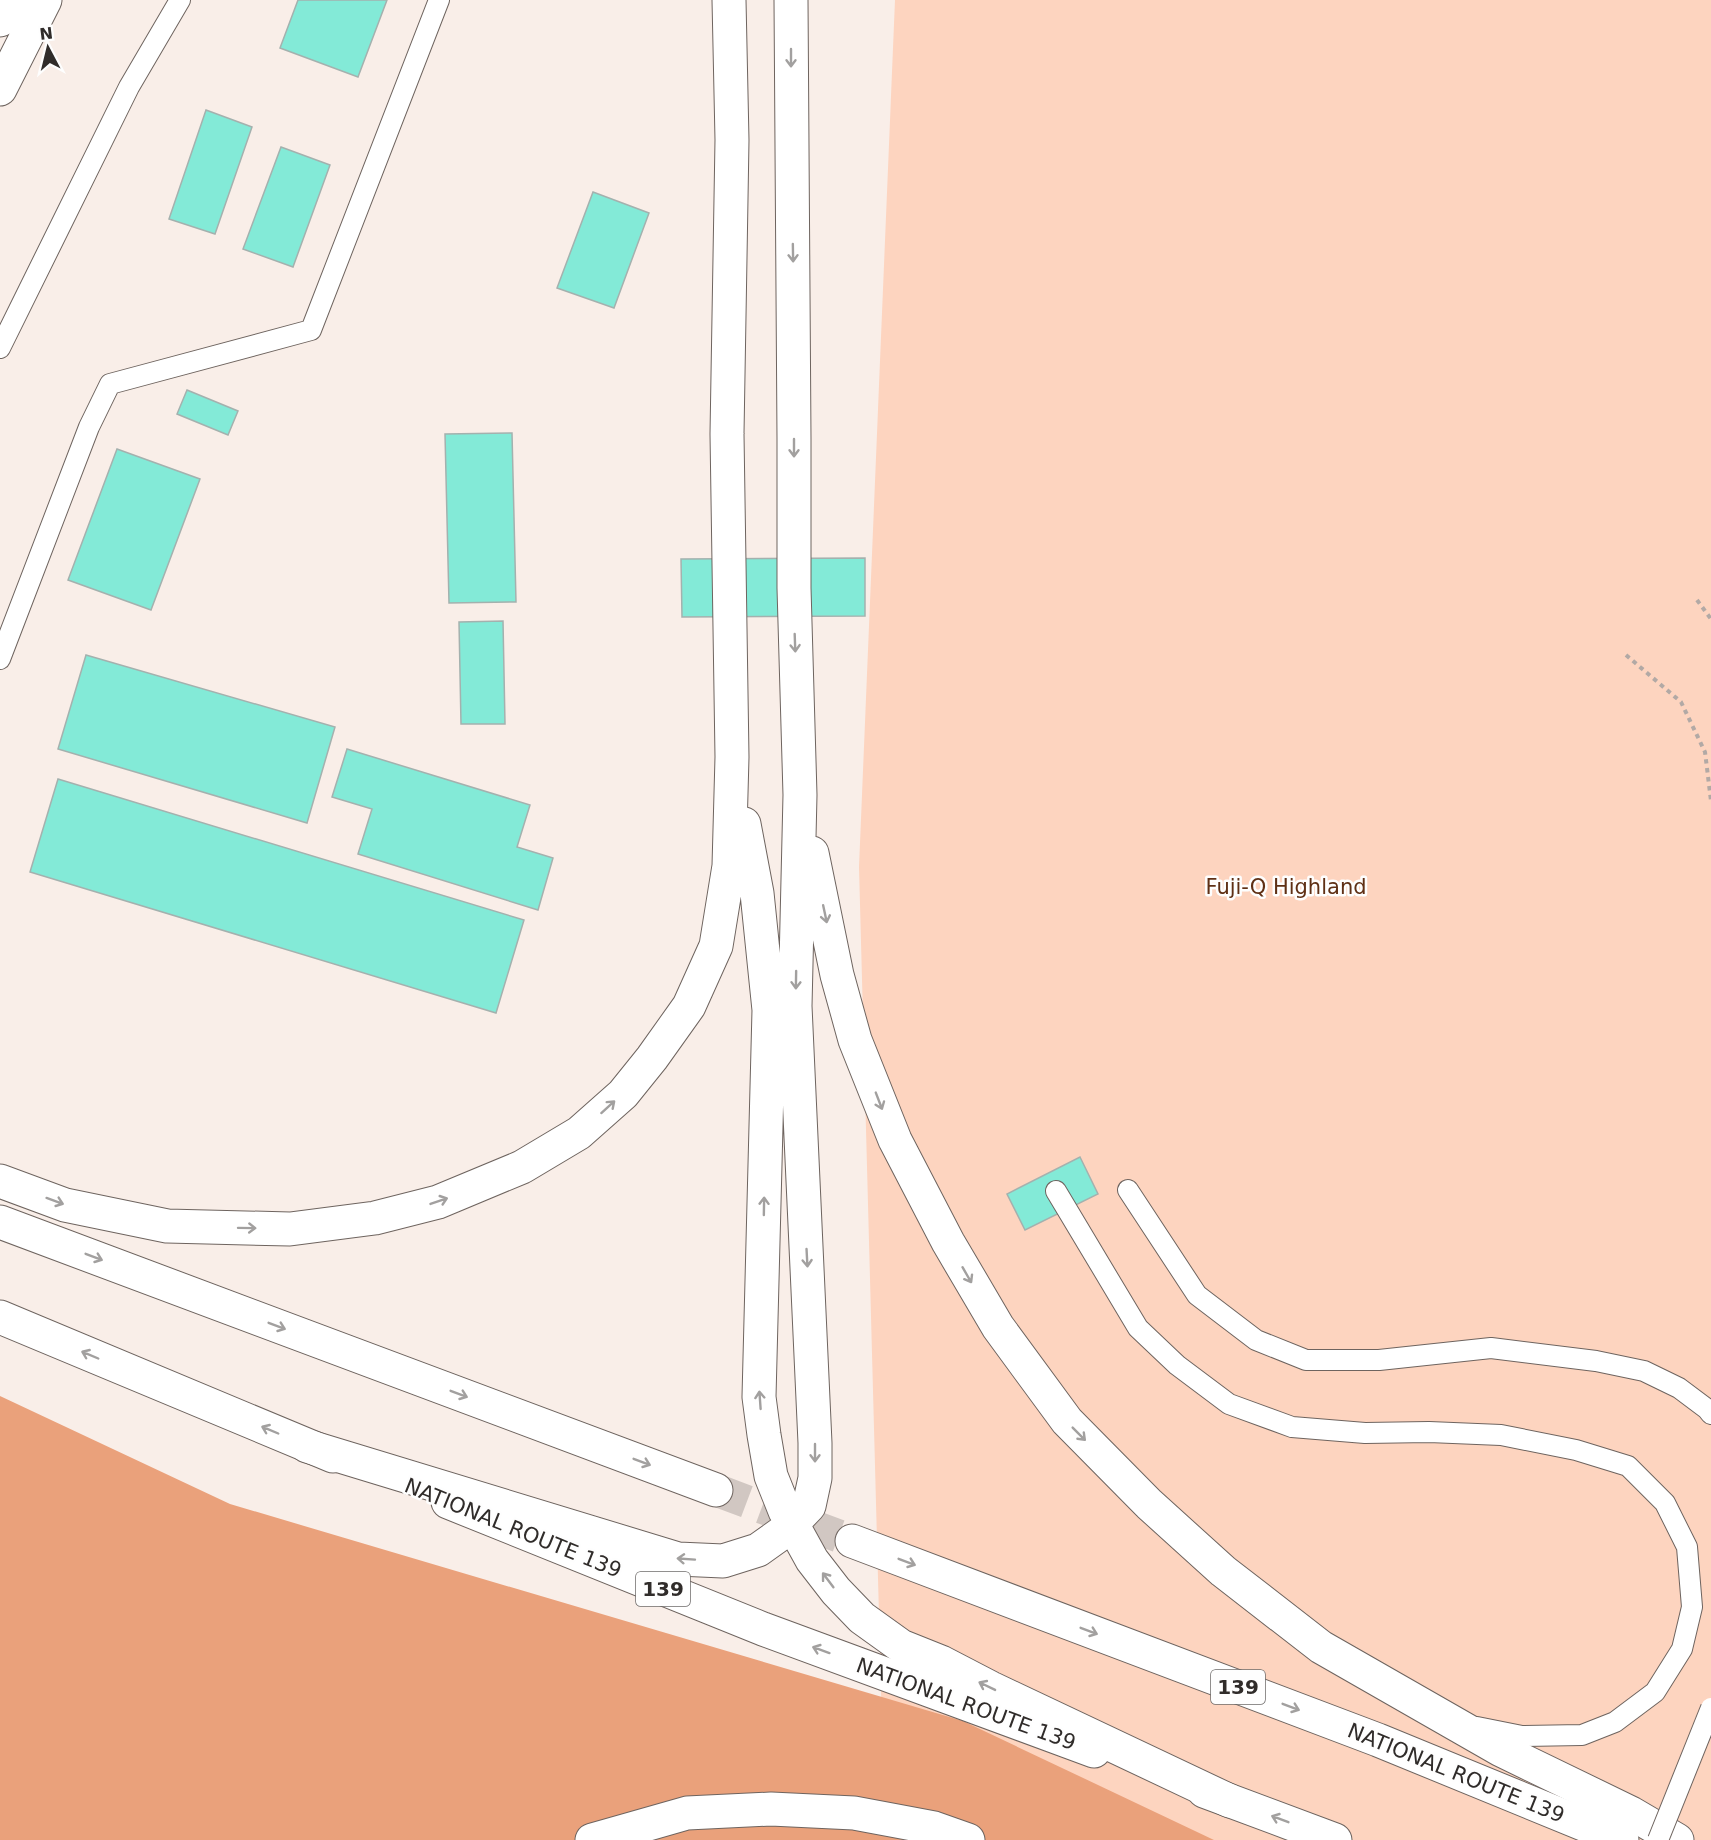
<svg xmlns="http://www.w3.org/2000/svg" width="1711" height="1840" viewBox="0 0 1711 1840" font-family="'DejaVu Sans',sans-serif">
<style>
.green{fill:#fdd4bf}
.forest{fill:#eaa17b}
.building{fill:#83ead7;stroke:#a4b1ae;stroke-width:1.5}
.lines{fill:none;stroke-linecap:round;stroke-linejoin:round}
.trunk-tunnel{stroke:#d1c7c2;stroke-width:33;stroke-dasharray:33 16;stroke-linecap:butt}
.service-casing{stroke:#6e645f;stroke-width:22}
.secondary-casing{stroke:#6e645f;stroke-width:35}
.trunk-casing{stroke:#6e645f;stroke-width:35}
.motorway-casing{stroke:#6e645f;stroke-width:35}
.path{stroke:#b2a9a5;stroke-width:4;stroke-dasharray:4.5 4.5;stroke-linecap:butt}
.service{stroke:#fff;stroke-width:20}
.secondary{stroke:#fff;stroke-width:33}
.trunk{stroke:#fff;stroke-width:33}
.motorway{stroke:#fff;stroke-width:33}
.service-bridge-casing{stroke:#6e645f;stroke-width:22;stroke-linecap:butt}
.service-bridge{stroke:#fff;stroke-width:20}
.oneway{stroke:#a2a09f}
.labels{text-anchor:middle;stroke-width:5;stroke-linejoin:round;paint-order:stroke}
.shield{fill:#fefefe;stroke:#6e6b6a;stroke-width:1.5}
.shield-label{font-size:20px;font-weight:bold;fill:#302c2a}
.park-label{font-size:21px;fill:#5f3015;stroke:#fefefe}
.street-label{font-size:21px;fill:#302c2a;stroke:#fefefe}
</style>
<rect width="100%" height="100%" fill="#f9eee8"/>
<path class="green" d="M895 0H1711V1840H885L859 867Z"/>
<path class="forest" d="M0 1396 230 1504 963 1721 1214 1840H0Z"/>
<path class="building" d="M298 0H387L358 77 280 48Z
M206 110 252 127 215 234 169 219Z
M281 147 330 165 293 267 243 249Z
M593 192 649 213 614 308 557 288Z
M187 390 238 411 228 435 177 414Z
M512 433 516 602 449 603 445 434Z
M117 449 200 479 151 610 68 580Z
M865 558V616L682 617 681 559Z
M503 621 505 724H461L459 622Z
M86 655 335 727 307 823 58 749Z
M347 749 530 805 517 847 553 858 538 910 358 854 372 809 332 797Z
M58 779 524 920 496 1013 30 872Z
M1080 1157 1098 1194 1025 1230 1007 1194Z"/>
<g class="lines">
<path class="trunk-tunnel" d="M716 1490 852 1541"/>
<defs>
<path id="service" d="M0 348 129 87 180 0
M0 659 89 427 110 384 311 330 439 0
M1128 1190 1197 1295 1256 1340 1306 1360H1379L1491 1348 1596 1361 1644 1371 1679 1388 1707 1409 1711 1414
M1056 1191 1138 1328 1177 1365 1229 1404 1292 1427 1365 1433 1429 1432 1501 1435 1576 1450 1628 1466 1665 1503 1687 1547 1692 1607 1682 1649 1655 1692 1615 1722 1582 1735 1522 1736 1477 1727"/>
<path id="secondary" d="M592 1840 687 1813 771 1809 854 1813 934 1828 968 1840"/>
<path id="trunk" d="M0 1222 716 1490
M0 1317 333 1456
M448 1502 763 1629 1094 1751
M852 1541 1378 1740 1622 1840
M1204 1791 1335 1840"/>
<path id="motorway" d="M0 20 11 0
M0 89 45 0
M744 824 757 893 769 1010 759 1397 764 1435 771 1476 785 1511 812 1560 836 1591 862 1618 901 1646 941 1662 991 1688 1230 1801
M812 853 837 975 855 1040 895 1140 948 1242 998 1327 1067 1421 1149 1504 1223 1571 1321 1647 1501 1750 1631 1813 1677 1840
M0 1181 65 1205 167 1226 290 1229 375 1218 438 1202 522 1167 579 1133 623 1094 652 1058 689 1006 716 946 729 866 732 757 727 434 732 140 729 0
M307 1446 678 1559 723 1561 758 1550 786 1530 809 1506 815 1478V1443L795 1006 800 795 794 588V439L791 0"/>
</defs>
<use href="#service" class="service-casing"/>
<use href="#secondary" class="secondary-casing"/>
<use href="#trunk" class="trunk-casing"/>
<use href="#motorway" class="motorway-casing"/>
<path class="path" d="M1697 600 1711 619
M1626 655 1681 702 1705 752 1711 801"/>
<use href="#service" class="service"/>
<use href="#secondary" class="secondary"/>
<use href="#trunk" class="trunk"/>
<use href="#motorway" class="motorway"/>
<defs>
<path id="service-bridge" d="M1658 1840 1711 1708"/>
</defs>
<use href="#service-bridge" class="service-bridge-casing"/>
<use href="#service-bridge" class="service-bridge"/>
</g>
<defs><path id="oneway-shaft" d="M-6 0H5M1.5-3L5.5 0L1.5 3" fill="none" stroke-width="1.6" stroke-linecap="round" stroke-linejoin="round" transform="scale(1.5)"/></defs>
<g class="oneway">
<use href="#oneway-shaft" transform="translate(791 58) rotate(90)"/>
<use href="#oneway-shaft" transform="translate(793 253) rotate(89)"/>
<use href="#oneway-shaft" transform="translate(794 448) rotate(90)"/>
<use href="#oneway-shaft" transform="translate(795 643) rotate(88)"/>
<use href="#oneway-shaft" transform="translate(825 914) rotate(78)"/>
<use href="#oneway-shaft" transform="translate(796 980) rotate(91)"/>
<use href="#oneway-shaft" transform="translate(879 1101) rotate(69)"/>
<use href="#oneway-shaft" transform="translate(608 1107) rotate(-42)"/>
<use href="#oneway-shaft" transform="translate(55 1201) rotate(20)"/>
<use href="#oneway-shaft" transform="translate(439 1201) rotate(-19)"/>
<use href="#oneway-shaft" transform="translate(764 1206) rotate(-89)"/>
<use href="#oneway-shaft" transform="translate(247 1228) rotate(1)"/>
<use href="#oneway-shaft" transform="translate(94 1257) rotate(21)"/>
<use href="#oneway-shaft" transform="translate(807 1258) rotate(87)"/>
<use href="#oneway-shaft" transform="translate(967 1275) rotate(60)"/>
<use href="#oneway-shaft" transform="translate(277 1326) rotate(21)"/>
<use href="#oneway-shaft" transform="translate(90 1355) rotate(-157)"/>
<use href="#oneway-shaft" transform="translate(459 1394) rotate(21)"/>
<use href="#oneway-shaft" transform="translate(760 1400) rotate(-94)"/>
<use href="#oneway-shaft" transform="translate(270 1430) rotate(-157)"/>
<use href="#oneway-shaft" transform="translate(1079 1434) rotate(45)"/>
<use href="#oneway-shaft" transform="translate(815 1453) rotate(90)"/>
<use href="#oneway-shaft" transform="translate(642 1462) rotate(21)"/>
<use href="#oneway-shaft" transform="translate(686 1559) rotate(-176)"/>
<use href="#oneway-shaft" transform="translate(907 1562) rotate(21)"/>
<use href="#oneway-shaft" transform="translate(828 1580) rotate(-127)"/>
<use href="#oneway-shaft" transform="translate(1089 1631) rotate(21)"/>
<use href="#oneway-shaft" transform="translate(821 1650) rotate(-160)"/>
<use href="#oneway-shaft" transform="translate(987 1686) rotate(-154)"/>
<use href="#oneway-shaft" transform="translate(1291 1707) rotate(21)"/>
<use href="#oneway-shaft" transform="translate(1280 1819) rotate(-159)"/>
</g>
<g class="labels">
<g class="shield">
<rect x="636" y="1572" width="54" height="34" rx="4.5"/>
<rect x="1211" y="1670" width="54" height="34" rx="4.5"/>
</g>
<g class="shield-label">
<text x="663" y="1596">139</text>
<text x="1238" y="1694">139</text>
</g>
<g class="park-label">
<text x="1286" y="894">Fuji-Q Highland</text>
</g>
<g class="street-label">
<text transform="translate(513 1528) rotate(22)" y="7">NATIONAL ROUTE 139</text>
<text transform="translate(966 1704) rotate(20)" y="7">NATIONAL ROUTE 139</text>
<text transform="translate(1456 1773) rotate(22)" y="7">NATIONAL ROUTE 139</text>
</g>
</g>
<g transform="translate(48 48) rotate(353)" stroke="#fefefe" stroke-width="4.5" paint-order="stroke">
<path d="M0-4.5L10 22L0 15L-10 22Z" fill="#302c2a"/>
<text y="-9" font-size="16" font-weight="bold" text-anchor="middle" fill="#302c2a">N</text>
</g>
</svg>
